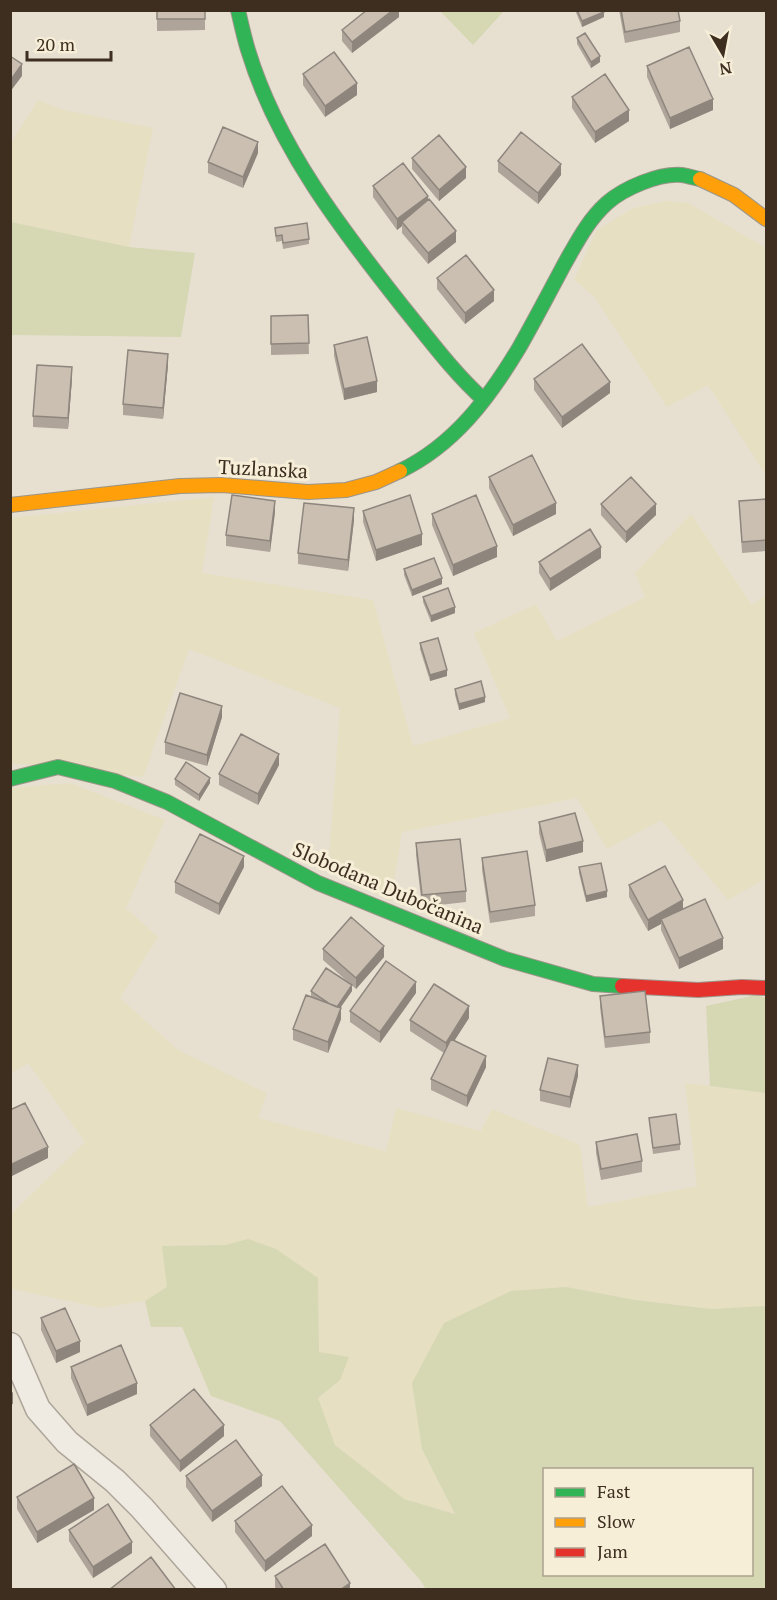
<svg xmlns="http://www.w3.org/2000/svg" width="777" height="1600" viewBox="0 0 777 1600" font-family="'PT Serif',serif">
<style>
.farmland{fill:#e6dfc2}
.green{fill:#d6d7b3;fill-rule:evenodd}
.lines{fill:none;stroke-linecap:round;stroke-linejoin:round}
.street-casing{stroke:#ada599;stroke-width:27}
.fast-casing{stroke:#9c958a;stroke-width:16}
.slow-casing{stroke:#9c958a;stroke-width:16}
.jam-casing{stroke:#9c958a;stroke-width:16}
.street{stroke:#efebe3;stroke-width:24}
.fast{stroke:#30b455;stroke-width:14}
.slow{stroke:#ff9f0a;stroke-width:14}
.jam{stroke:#e5322d;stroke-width:14}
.wall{fill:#afa499}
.shaded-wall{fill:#8e867d}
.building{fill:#cbbfb2;stroke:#8e867d;stroke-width:1.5}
.labels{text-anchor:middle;stroke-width:6;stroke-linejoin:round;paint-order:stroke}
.street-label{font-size:20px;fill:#3d2e20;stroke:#f7eed8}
</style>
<rect width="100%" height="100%" fill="#e7e0d1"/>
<path class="farmland" d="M38 100 60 109 153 128 129 247 11 222V143Z
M666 201 688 203 766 248V475L708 385 667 407 593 295 574 280 596 231 633 208Z
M214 497 202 573 373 600 413 746 510 718 474 633 536 604 557 641 645 597 635 573 691 514 752 605 766 595V878L728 900 661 820 607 849 577 798 402 832 391 901 328 872 340 708 189 649 143 777 11 763 10 518Z
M70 783 165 820 126 908 158 937 120 998 178 1050 267 1093 258 1118 386 1151 396 1108 481 1131 492 1109 580 1145 588 1207 697 1186 685 1083 766 1093V1306L711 1309 635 1300 566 1287 422 1449 456 1514 404 1499 335 1445 318 1398 340 1380 319 1352 318 1279 248 1239 226 1245 162 1246 168 1287 145 1301 101 1308 12 1289 10 1215 85 1142 28 1063 11 1073V788Z"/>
<path class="green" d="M440 11H504L473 45Z
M11 222 129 247 195 253 181 337 11 335Z
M756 995 766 998V1093L710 1086 706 1006Z
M248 1239 276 1249 318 1278 319 1352 349 1357 340 1380 318 1398 335 1445 404 1499 455 1514 422 1449 412 1383 444 1323 511 1291 566 1287 635 1300 711 1309 766 1306V1589H426L420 1580 280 1421 211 1396 182 1327H151L145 1301 167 1287 162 1246 226 1245ZM544 1470H752V1574H544Z"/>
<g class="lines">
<defs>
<path id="street" d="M10 1345 38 1409 67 1442 115 1481 142 1508 214 1590"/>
<path id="fast" d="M238 10C241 23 244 37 248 50 277 146 342 230 403 307 429 339 453 372 484 400
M400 471C454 445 489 398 519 348 535 320 550 291 565 263 577 242 588 220 607 203 624 188 659 173 682 175 688 176 695 178 700 179
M10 779 58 767 115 781 167 802 318 883 505 959 593 984 622 986"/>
<path id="slow" d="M700 179 734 195 766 219
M10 505 180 486 222 485 308 492 346 490 376 482 400 471"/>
<path id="jam" d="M622 986 698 990 742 987 766 988"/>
</defs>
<use href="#street" class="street-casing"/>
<use href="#fast" class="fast-casing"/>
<use href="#slow" class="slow-casing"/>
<use href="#jam" class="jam-casing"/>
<use href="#street" class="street"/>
<use href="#fast" class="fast"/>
<use href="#slow" class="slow"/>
<use href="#jam" class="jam"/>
</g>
<path class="wall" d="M157 10H205V30L157 31Z
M399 10V17L352 53 342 41V30Z
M575 10H604V17L582 27Z
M619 10H678L680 21V32L625 43Z
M577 38 600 62 591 68 577 44Z
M647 66 713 110 670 129 647 77Z
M303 74 357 95 325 117 303 85Z
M572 97 629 121 595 143 572 108Z
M258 153 243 188 208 173V162Z
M412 158 466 178 439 201 412 169Z
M498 161 561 175 538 204 498 172Z
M373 186 428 200 456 242 428 264 402 233V226L397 230 373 197Z
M275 228 309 239V244L283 249 282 241 276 242Z
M437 278 494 301 465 324 437 289Z
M308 315 309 354 271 355V316Z
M334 345 377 392 344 400 334 356Z
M168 365 163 419 123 415V404Z
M72 379 68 429 33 427V416Z
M534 379 610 393 562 428 534 390Z
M489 477 556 514 513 536 489 488Z
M766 499V551L742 553 739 501Z
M601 504 656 515 626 543 601 515Z
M363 511 422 545 376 561 363 522Z
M275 512 270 552 226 546V535Z
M432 514 497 557 453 576 432 525Z
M354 520 348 571 298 564V553Z
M601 558 550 591 539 573V562Z
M404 569 442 584 412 596 404 575Z
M423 597 455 613 431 622 423 602Z
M420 643 447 676 430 681 420 649Z
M455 689 485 702 459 710 455 695Z
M222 717 207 766 165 754V742Z
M279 765 258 805 219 785V774Z
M175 779 210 783 199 801 175 785Z
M539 822 583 852 546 862 539 833Z
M416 843 466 891V902L422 907 416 855Z
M482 858 535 905V916L490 923 482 870Z
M244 867 219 915 175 893V882Z
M579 867 607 897 586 902 579 873Z
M629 885 683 908 723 949 679 969 661 930V924L648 931 629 897Z
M323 949 384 957 356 989 323 960Z
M311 991H352L340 1008 341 1019 328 1053 293 1040V1029L311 997Z
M416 993 380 1043 350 1022V1011Z
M600 996 650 1032V1043L605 1048 600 1007Z
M469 1018 454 1040 486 1067 467 1107 431 1090V1079L444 1053 410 1031V1020Z
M578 1076 570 1108 540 1101V1090Z
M649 1118 680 1144V1150L653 1154Z
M596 1142 642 1161V1172L601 1180 596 1153Z
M41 1318 80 1352 56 1363 41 1330Z
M71 1367 137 1394 87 1416 71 1378Z
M150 1425 224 1436 180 1472 150 1436Z
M186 1476 262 1486 212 1522 186 1487Z
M17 1497 94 1510 37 1543 17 1509Z
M235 1521 312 1536 265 1572 235 1532Z
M69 1530 132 1553 93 1578 69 1541Z
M275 1576 350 1590H277L275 1587Z"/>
<path class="shaded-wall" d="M393 10H399V17L352 53V42Z
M604 12V17L582 27V21Z
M600 56V62L591 68V62Z
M22 64V76L10 92V81Z
M357 83V95L325 117V106Z
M713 99V110L670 129V118Z
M629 110V121L595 143V132Z
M258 142V153L243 188V177Z
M561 164V175L538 204V193Z
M466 167V178L439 201V190Z
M428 196V207L402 222V226L397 230V219Z
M456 231V242L428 264V253Z
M494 290V301L465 324V313Z
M168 354V365L163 419V408Z
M72 367V379L68 429V418Z
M377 381V392L344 400V389Z
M610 382V393L562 428V417Z
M275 501V512L270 552V541Z
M556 503V514L513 536V525Z
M656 504V515L626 543V532Z
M354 508V520L348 571V560Z
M422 534V545L376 561V550Z
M497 546V557L453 576V565Z
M601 547V558L550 591V579Z
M442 578V584L412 596V590Z
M455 607V613L431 622V616Z
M447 670V676L430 681V675Z
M485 697V702L459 710V704Z
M222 706V717L207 766V755Z
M279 754V765L258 805V794Z
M210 778V783L199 801V795Z
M583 841V852L546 862V850Z
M244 856V867L219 915V904Z
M607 891V897L586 902V896Z
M683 900V912L661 919V924L648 931V920Z
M723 938V949L679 969V958Z
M384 946V957L356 989V978Z
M416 982V993L380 1043V1032Z
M352 985V991L336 1014V1008Z
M469 1006V1018L446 1054V1043Z
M341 1008V1019L328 1053V1042Z
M486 1056V1067L467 1107V1096Z
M578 1065V1076L570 1108V1097Z
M48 1147V1158L10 1177V1165Z
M80 1341V1352L56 1363V1351Z
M137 1383V1394L87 1416V1405Z
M13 1392V1404L10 1405V1394Z
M224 1425V1436L180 1472V1461Z
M262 1475V1486L212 1522V1511Z
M94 1498V1510L37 1543V1532Z
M312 1525V1536L265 1572V1561Z
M132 1542V1553L93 1578V1567Z
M350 1583V1590H340Z"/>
<path class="building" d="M157 10H205V19H157Z
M367 10H393L352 42 342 30Z
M577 10H604V12L582 21Z
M621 10H678L680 21 625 32Z
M585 33 600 56 591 62 577 38Z
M689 47 713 99 670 118 647 66Z
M334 52 357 83 325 106 303 74Z
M10 56 22 64 10 81Z
M605 74 629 110 595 132 572 97Z
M223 127 258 142 243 177 208 162Z
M521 132 561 164 538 193 498 161Z
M439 135 466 167 439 190 412 158Z
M403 163 428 196 397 219 373 186Z
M429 199 456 231 428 253 402 222Z
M307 223 309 239 283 243 282 235 276 236 275 228Z
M466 255 494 290 465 313 437 278Z
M308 315 309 343 271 344V316Z
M367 337 377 381 344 389 334 345Z
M582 344 610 382 562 417 534 379Z
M128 350 168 354 163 408 123 404Z
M37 365 72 367 68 418 33 416Z
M532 455 556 503 513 525 489 477Z
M631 477 656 504 626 532 601 504Z
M232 495 275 501 270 541 226 535Z
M410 495 422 534 376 550 363 511Z
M476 495 497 546 453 565 432 514Z
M766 499V540L742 542 739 501Z
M304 503 354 508 348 560 298 553Z
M590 529 601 547 550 579 539 562Z
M434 558 442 578 412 590 404 569Z
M448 588 455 607 431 616 423 597Z
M438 638 447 670 430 675 420 643Z
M481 681 485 697 459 704 455 689Z
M180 693 222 706 207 755 165 742Z
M241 734 279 754 258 794 219 774Z
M186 762 210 778 199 795 175 779Z
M575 813 583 841 546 850 539 822Z
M200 834 244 856 219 904 175 882Z
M460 839 466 891 422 895 416 843Z
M527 851 535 905 490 912 482 858Z
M601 863 607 891 586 896 579 867Z
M665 866 683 900 648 920 629 885Z
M705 899 723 938 679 958 661 919Z
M351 917 384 946 356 978 323 949Z
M386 961 416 982 380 1032 350 1011Z
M326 968 352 985 337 1007 330 1004 311 991Z
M434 984 469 1006 446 1043 410 1020Z
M645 991 650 1032 605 1037 600 996Z
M306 995 341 1008 328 1042 293 1029Z
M451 1039 486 1056 467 1096 431 1079Z
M548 1058 578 1065 570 1097 540 1090Z
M25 1103 48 1147 10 1165V1110Z
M676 1114 680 1144 653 1148 649 1118Z
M637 1134 642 1161 601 1169 596 1142Z
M65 1308 80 1341 56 1351 41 1318Z
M121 1345 137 1383 87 1405 71 1367Z
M194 1389 224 1425 180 1461 150 1425Z
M236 1440 262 1475 212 1511 186 1476Z
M74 1464 94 1498 37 1532 17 1497Z
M282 1486 312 1525 265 1561 235 1521Z
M108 1504 132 1542 93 1567 69 1530Z
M325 1544 350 1583 340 1590H284L275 1576Z
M151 1557 176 1590H109Z"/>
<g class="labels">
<g class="street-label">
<text transform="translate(263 469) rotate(3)" y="7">Tuzlanska</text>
<text transform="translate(388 888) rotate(23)" y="7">Slobodana Dubočanina</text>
</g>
</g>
<rect width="777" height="1600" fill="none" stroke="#3d2e20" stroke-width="24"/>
<rect x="543" y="1468" width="210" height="108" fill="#f7eed8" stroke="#ada18e" stroke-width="1.5"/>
<rect x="555" y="1488" width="30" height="9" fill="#30b455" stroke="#ada18e" stroke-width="1.5"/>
<text x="597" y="1498" font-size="18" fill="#3d2e20">Fast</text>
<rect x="555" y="1518" width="30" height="9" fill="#ff9f0a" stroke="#ada18e" stroke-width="1.5"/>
<text x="597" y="1528" font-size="18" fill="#3d2e20">Slow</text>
<rect x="555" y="1548" width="30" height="9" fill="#e5322d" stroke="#ada18e" stroke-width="1.5"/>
<text x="597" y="1558" font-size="18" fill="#3d2e20">Jam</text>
<g transform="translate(723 54) rotate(170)" stroke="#f7eed8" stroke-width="4.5" paint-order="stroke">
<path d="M0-4.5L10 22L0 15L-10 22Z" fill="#3d2e20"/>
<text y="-9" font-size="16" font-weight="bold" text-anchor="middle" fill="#3d2e20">N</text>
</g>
<path d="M27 51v9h84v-9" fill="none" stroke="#3d2e20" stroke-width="3"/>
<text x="36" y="51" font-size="18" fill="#3d2e20" stroke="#f7eed8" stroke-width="4.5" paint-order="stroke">20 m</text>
</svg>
